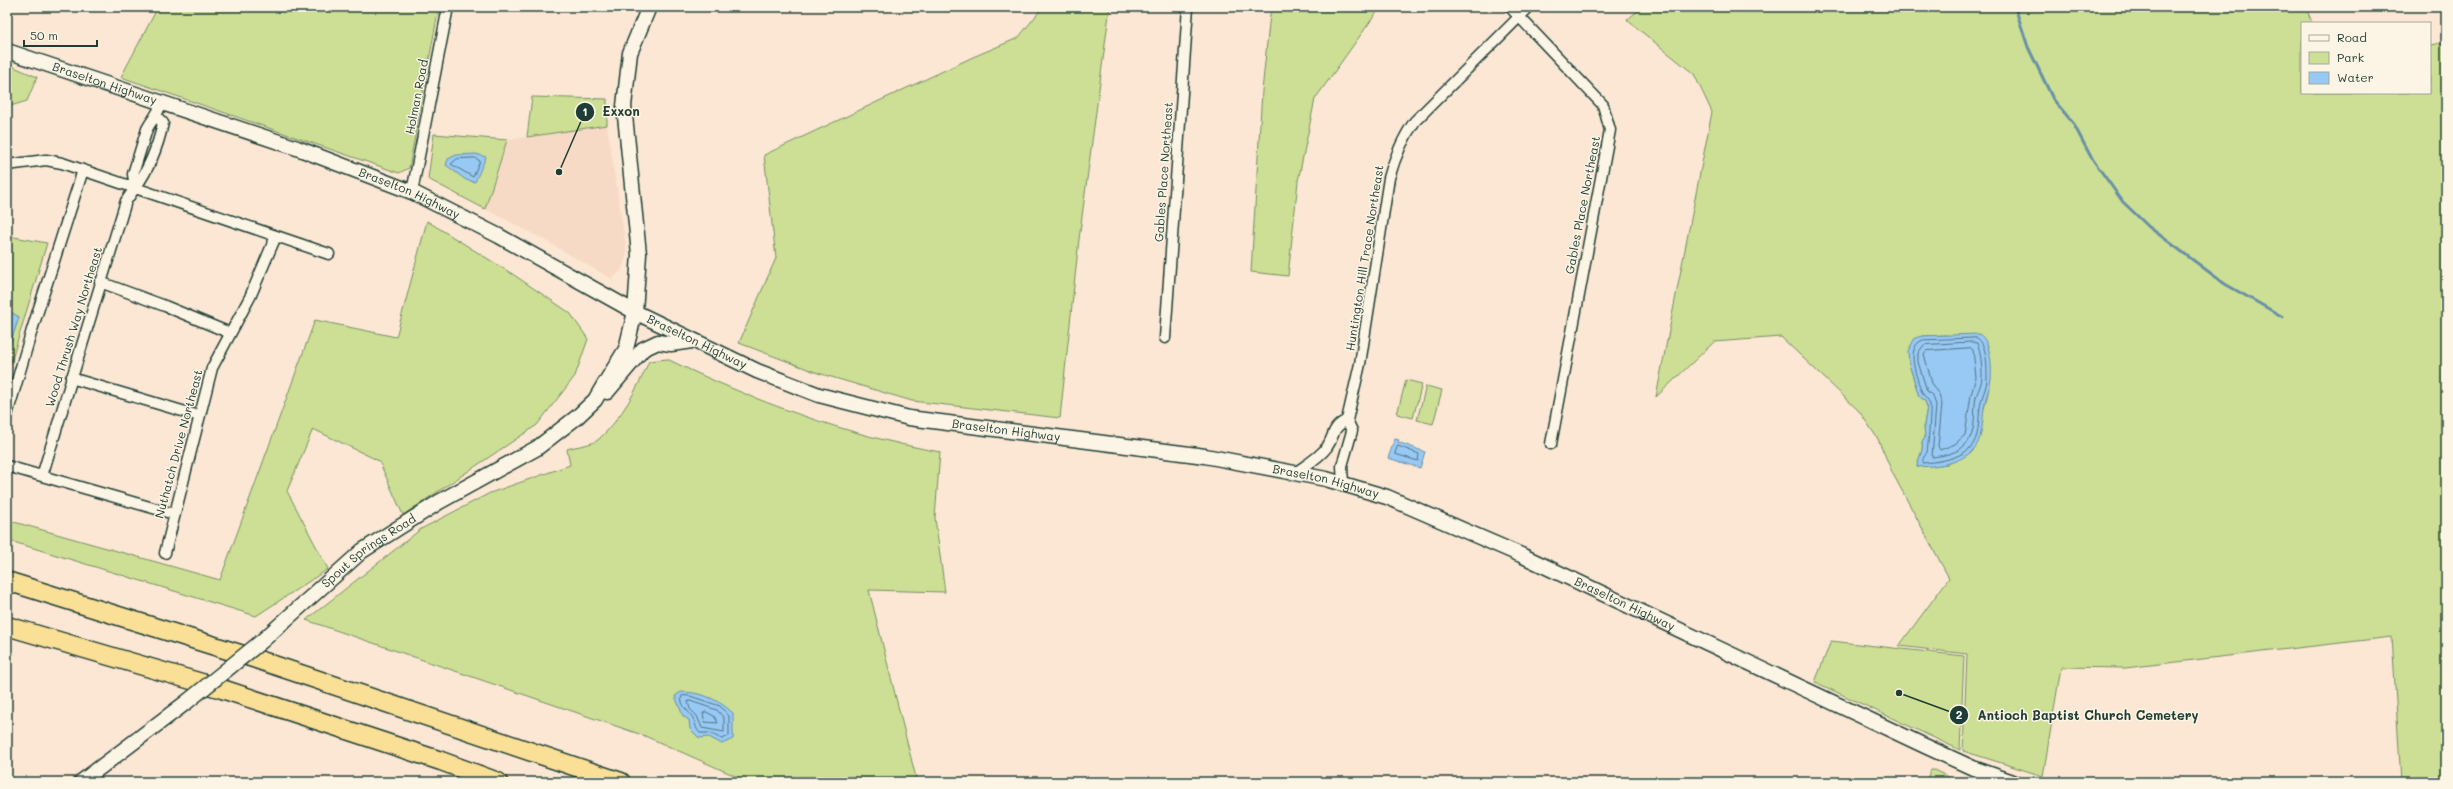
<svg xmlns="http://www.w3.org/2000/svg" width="2453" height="789" viewBox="0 0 2453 789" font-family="Mali,sans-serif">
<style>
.built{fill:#f6dac5}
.green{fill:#ccdf94;stroke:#768e64;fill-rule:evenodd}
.water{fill:#98c8f4;stroke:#6890a7}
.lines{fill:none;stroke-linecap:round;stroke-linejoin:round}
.shore{stroke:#4f7581;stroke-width:1}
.stream{stroke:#6890a7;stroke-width:3}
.street-casing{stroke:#1f3d34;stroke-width:13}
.secondary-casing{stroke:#1f3d34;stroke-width:17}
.highway-casing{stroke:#1f3d34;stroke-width:21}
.street{stroke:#fcf5e5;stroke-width:10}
.secondary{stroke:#fcf5e5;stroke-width:14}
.highway{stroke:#fadf96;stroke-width:18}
.secondary-bridge-casing{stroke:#1f3d34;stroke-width:17;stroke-linecap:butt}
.secondary-bridge{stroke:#fcf5e5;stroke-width:14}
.labels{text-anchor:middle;stroke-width:3;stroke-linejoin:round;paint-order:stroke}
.street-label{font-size:12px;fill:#1f3d34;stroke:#fcf5e5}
.leader{fill:none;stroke:#1f3d34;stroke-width:1.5}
.callout-dot{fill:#1f3d34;stroke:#fcf5e5;stroke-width:1.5}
.mark-label{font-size:12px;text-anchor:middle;font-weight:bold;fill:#fff}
.callout-label{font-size:13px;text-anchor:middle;font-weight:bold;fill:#1f3d34;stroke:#fcf5e5;stroke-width:3;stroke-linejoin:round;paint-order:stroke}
</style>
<rect width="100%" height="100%" fill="#fbe7d4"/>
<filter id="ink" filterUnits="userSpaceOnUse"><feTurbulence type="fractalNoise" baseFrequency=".025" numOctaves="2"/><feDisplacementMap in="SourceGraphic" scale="8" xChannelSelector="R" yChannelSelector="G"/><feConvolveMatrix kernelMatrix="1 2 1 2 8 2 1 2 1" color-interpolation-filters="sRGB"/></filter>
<g filter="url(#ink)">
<path class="built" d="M607 125 627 254 621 271 612 279 541 238 485 209 507 140Z"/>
<path class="green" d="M158 7H439L409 168 399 173 121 77Z
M1043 7H1110L1079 239 1060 418 912 401 818 373 739 343 776 258 764 155 973 57 1018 38Z
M1274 7H1372L1377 12 1315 99 1298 181 1288 276 1251 272 1262 91 1270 14Z
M1642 7H2306L2312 23H2302V93H2430V45L2446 42V782H2401L2392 637 2125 668 2061 667 2043 776 1963 751 1967 654 1899 646 1949 578 1893 474 1878 439 1859 411 1781 337 1714 342 1656 397 1712 112 1694 74 1627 20ZM1946 335 1988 346 1989 389 1973 451 1948 464 1917 467C1918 457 1924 452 1922 442L1925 438 1924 425 1927 407 1925 401 1919 396 1909 364 1922 336Z
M7 64 37 77 27 101 7 107Z
M532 97 607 99V125L527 137Z
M434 134 507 140 485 209 428 179Z
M427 221 514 275 570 313 588 339 575 376 537 425 403 515 379 461 313 429 287 491 328 569 256 616 7 540V520L220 580 315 320 396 337Z
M14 237 47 243 7 376V353L19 317 7 310V239Z
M667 359C754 401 845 435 940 452L935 518 945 592 869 590 917 782H749L645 736 306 620 421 529 490 493 570 465 567 449C576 446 593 445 599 439 621 419 638 388 649 361Z
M1406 380 1422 384 1413 418 1397 414Z
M1426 386 1442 390 1433 424 1417 420Z
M1831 641 1964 656 1960 750 1815 682Z
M1931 770H1934L1959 782H1925Z"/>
<path class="water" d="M476 154 486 157 475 182 466 180 446 165 448 159 456 155Z
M7 310 19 317 7 353Z
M1979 334C1991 341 1992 366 1991 379 1990 389 1985 398 1984 408 1982 422 1983 441 1972 451 1957 465 1936 466 1917 467 1918 457 1924 452 1922 442L1925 438 1924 425 1927 407 1925 401 1919 396 1909 364 1908 351 1915 338 1922 336Z
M1395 439 1399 440 1398 442 1425 452 1420 468 1388 458Z
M681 692C701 692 718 699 733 713V739L722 744 709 737 699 738 690 729 689 720 683 716 675 696Z"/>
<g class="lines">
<path class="shore" d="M475 158 480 161 473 177 451 164 457 159Z
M1977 338C1987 343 1987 367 1987 378 1987 388 1981 397 1980 407 1978 420 1980 438 1970 448 1958 459 1939 462 1923 463 1922 458 1925 456 1927 452 1928 449 1931 407 1930 404 1929 399 1924 397 1922 392 1917 379 1904 346 1923 340Z
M1972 342 1977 343C1981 351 1982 367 1982 376 1982 384 1978 390 1976 397 1973 411 1977 433 1966 444 1958 453 1943 456 1932 457L1936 405 1933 396 1927 391 1918 362V353L1924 345Z
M1971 348 1973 350 1976 377 1971 395 1965 435 1955 444 1940 450 1938 446 1942 404 1939 394 1933 387 1924 354 1926 351Z
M1398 446 1419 454 1418 461 1395 454Z
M690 696 720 706 729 716V736L722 739 710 733H700C695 728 696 724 693 718 689 711 684 710 681 699L682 696Z
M690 701 717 710 724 718V732L702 728 697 716 690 709 688 702Z
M706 712 714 716 718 723 705 722 703 714Z"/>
<path class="stream" d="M2015 7 2028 47 2053 99 2073 123 2091 157 2123 202 2149 227 2225 284 2283 317"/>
<defs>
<path id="street" d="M1510 7 1603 105 1610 130 1551 444
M157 117 163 123C158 146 149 169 135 188L133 174 147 129C153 117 157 118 161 103
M7 165 46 160 62 163 329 254
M412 192 448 7
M100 282 165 306 230 333
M1165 338 1188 7
M71 378 199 416
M7 415 32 330 83 170
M7 466 174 514
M1295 473C1306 465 1319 458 1327 447 1336 434 1330 429 1347 420
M42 476 126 201 135 188
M1343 484 1342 466 1352 431 1347 420 1360 364 1389 178C1395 157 1402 139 1415 121L1529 7
M165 553 212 368 250 297 276 236"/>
<g id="secondary">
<path id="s1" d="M7 51 297 148 412 192 499 236 635 312 757 371 819 395 909 418 1205 456 1326 479 1387 497 1521 555 1925 746 1973 768 2013 782"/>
<path d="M607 392 643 349 658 342 671 344 692 341"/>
<path id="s2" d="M262 641 362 551 439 502 537 448 577 417 595 400 602 388 626 349 635 312 639 254 624 106 630 53 649 7"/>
<path d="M81 782 188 701"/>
</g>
<path id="highway" d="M7 581 253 658 621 782
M7 626 222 689 441 761 498 782"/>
</defs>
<use href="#street" class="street-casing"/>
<use href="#secondary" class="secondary-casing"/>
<use href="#highway" class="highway-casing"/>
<use href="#street" class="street"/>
<use href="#secondary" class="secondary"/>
<use href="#highway" class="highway"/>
<defs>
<path id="secondary-bridge" d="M188 701 262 641"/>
</defs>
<use href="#secondary-bridge" class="secondary-bridge-casing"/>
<use href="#secondary-bridge" class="secondary-bridge"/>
</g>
</g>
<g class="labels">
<g class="street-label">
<text dy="4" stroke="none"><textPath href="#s1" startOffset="103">Braselton Highway</textPath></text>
<text transform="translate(417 97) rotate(-79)" y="4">Holman Road</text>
<text transform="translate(1164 172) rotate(-86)" y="4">Gables Place Northeast</text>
<text dy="4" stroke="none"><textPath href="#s1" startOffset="427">Braselton Highway</textPath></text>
<text transform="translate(1583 205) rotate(-79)" y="4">Gables Place Northeast</text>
<text transform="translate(1365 258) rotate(-81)" y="4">Huntington Hill Trace Northeast</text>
<text transform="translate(74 327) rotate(-73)" y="4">Wood Thrush Way Northeast</text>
<text dy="4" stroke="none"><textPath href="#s1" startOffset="751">Braselton Highway</textPath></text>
<text dy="4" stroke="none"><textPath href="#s1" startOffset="1075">Braselton Highway</textPath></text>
<text transform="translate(179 444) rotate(-75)" y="4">Nuthatch Drive Northeast</text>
<text dy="4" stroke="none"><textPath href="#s1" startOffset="1399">Braselton Highway</textPath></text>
<text dy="4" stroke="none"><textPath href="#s2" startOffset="140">Spout Springs Road</textPath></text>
<text dy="4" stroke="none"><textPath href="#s1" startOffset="1723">Braselton Highway</textPath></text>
</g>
</g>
<path class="leader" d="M559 172L585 112M1899 693L1959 715"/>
<g class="callout-dot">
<circle cx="559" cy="172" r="4"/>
<circle cx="1899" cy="693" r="4"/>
<circle cx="585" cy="112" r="10"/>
<circle cx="1959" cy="715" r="10"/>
</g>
<g class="mark-label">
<text x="585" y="116">1</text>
<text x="1959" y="719">2</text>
</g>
<g class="callout-label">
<text x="621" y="116">Exxon</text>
<text x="2088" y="720">Antioch Baptist Church Cemetery</text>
</g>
<rect width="2453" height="789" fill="none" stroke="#fcf5e5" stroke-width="24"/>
<rect x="12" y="12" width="2429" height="765" fill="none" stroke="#1f3d34" stroke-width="1.5" filter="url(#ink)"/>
<rect x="2301" y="22" width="130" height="72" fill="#fcf5e5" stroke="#a4ab9e"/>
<rect x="2309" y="35" width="20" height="6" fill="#fcf5e5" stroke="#a4ab9e"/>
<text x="2337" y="42" font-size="12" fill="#1f3d34">Road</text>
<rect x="2309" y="52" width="20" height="12" fill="#ccdf94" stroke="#a4ab9e"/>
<text x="2337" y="62" font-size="12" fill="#1f3d34">Park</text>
<rect x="2309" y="72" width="20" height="12" fill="#98c8f4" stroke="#a4ab9e"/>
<text x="2337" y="82" font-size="12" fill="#1f3d34">Water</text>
<path d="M24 40v6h73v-6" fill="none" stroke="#1f3d34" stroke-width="2"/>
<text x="30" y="40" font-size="12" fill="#1f3d34" stroke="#fcf5e5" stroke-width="3" paint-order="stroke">50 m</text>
</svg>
